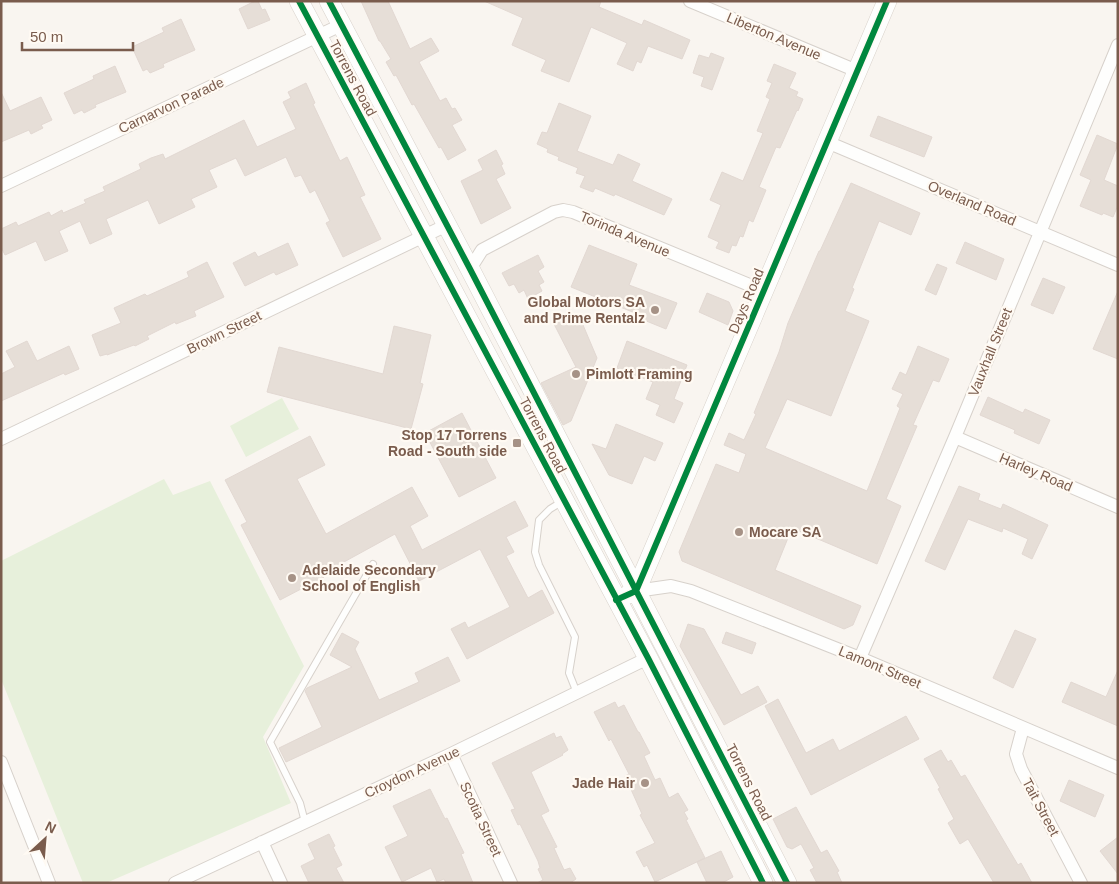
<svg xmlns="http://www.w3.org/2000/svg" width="1119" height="884" viewBox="0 0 1119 884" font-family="Arial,sans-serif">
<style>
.green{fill:#e7f0db}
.building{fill:#e6ded7;stroke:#e2d8d2}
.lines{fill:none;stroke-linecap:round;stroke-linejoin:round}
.service-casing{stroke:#d7d1cb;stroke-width:8}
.minor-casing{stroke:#d7d1cb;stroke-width:14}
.secondary-casing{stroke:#d9d2cb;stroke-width:20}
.service{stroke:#fefefd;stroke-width:6}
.minor{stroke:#fefefd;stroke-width:12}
.secondary{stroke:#fefefd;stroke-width:19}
.cycleway-casing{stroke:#fffaf3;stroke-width:9}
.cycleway{stroke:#00873e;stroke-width:6}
.poi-dot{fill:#a69286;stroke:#fffaf3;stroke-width:2}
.labels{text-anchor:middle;stroke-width:4.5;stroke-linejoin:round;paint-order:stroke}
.street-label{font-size:14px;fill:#7a5c4d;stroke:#fffaf3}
.poi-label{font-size:14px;font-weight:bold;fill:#7a5c4d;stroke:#fffaf3;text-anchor:end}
</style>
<rect width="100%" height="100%" fill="#f9f5f0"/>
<path class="green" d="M282 398 299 429 246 457 230 426Z
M164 479 173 495 210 481 304 666 263 737 291 803 106 883H83L1 679V561Z"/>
<path class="building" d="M255 1H258L262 10 265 9 270 20 248 29 239 9Z
M361 1H388L410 49 431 38 439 51 419 62 440 101 446 98 452 109 455 108 462 120 452 125 466 150 448 160 441 147 439 148 414 104 412 105 396 75 394 76 386 62 391 59 380 41H379Z
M484 1H601L599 7 642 25 644 20 690 40 682 59 648 46 641 63 637 61 633 71 617 64 627 43 591 27 569 82 541 71 546 60 512 45 523 18Z
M181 19 195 50 163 64 164 67 150 73 147 69 143 71 132 47 164 32 162 28Z
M711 53 724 58 712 90 701 86 704 77 693 73 699 55 709 58Z
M774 64 796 73 789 88 798 92 796 96 803 99 798 111 797 110 780 148 776 147 759 187 766 190 753 222 749 220 743 237 740 236 736 246 732 245 729 253 716 248 719 242 708 237 721 205 710 200 722 172 743 181 763 133 757 131 770 99 766 97 772 83 767 81Z
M115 66 126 92 95 105 96 107 84 113 82 110 74 114 64 93 94 79 93 76Z
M306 83 315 103 313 104 340 161 347 157 365 195 360 197 381 239 343 257 326 223 330 221 315 190 310 193 301 175 295 177 286 157 245 176 236 158 209 170 217 187 191 199 195 207 159 224 148 200 106 219 112 234 90 244 80 221 59 231 68 251 45 261 36 241 5 255 1 247V229L16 222 18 226 49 212 51 216 62 210 63 213 86 203 84 200 105 191 103 187 141 169 139 164 151 158 163 154 165 159 244 120 257 147 296 129 283 102 291 98 288 92Z
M1 92 10 111 41 97 52 120 41 125 43 128 31 134 29 130 1 142Z
M559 103 591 116 577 151 613 165 618 154 640 164 632 181 672 199 664 215 615 194 614 196 595 188 593 192 580 187 585 176 576 173 578 168 558 160 559 157 547 152 548 149 537 144 542 132 547 133Z
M878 116 932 137 924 157 870 136Z
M1097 135 1118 144 1104 180 1118 186V205L1113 217 1103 213 1102 215 1080 206 1091 180 1080 175Z
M496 150 503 164 501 165 505 174 496 179 511 208 481 224 461 181 483 170 478 160Z
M851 183 920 213 911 235 879 221 852 288 854 289 845 311 869 321 831 416 787 399 765 448 867 491 900 408 897 406 903 394 892 389 900 372 906 375 918 346 949 359 939 382 933 380 913 425 917 426 886 499 901 506 877 564 792 528 775 570 861 606 853 625 844 629 682 561 679 552 716 464 739 473 746 454 724 445 729 433 744 440 756 414 754 413 779 352 788 323 819 251H820Z
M965 242 1004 259 996 280 956 263Z
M288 243 298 265 276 275 274 272 245 286 233 263 255 252 258 257Z
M589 245 637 264 629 285 677 303 666 329 634 316 635 313 571 287Z
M538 255 544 267 538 271 544 282 539 285 542 291 528 299 524 290 519 293 514 284 509 286 502 273Z
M207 262 224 297 194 311 196 316 176 324 175 322 147 336 149 339 135 346 134 345 107 355V354L100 356 92 335 121 323 114 308 145 294 147 296 189 277 187 272Z
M937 264 947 268 936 295 925 290Z
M1043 278 1065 287 1053 314 1031 305Z
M1118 291V359L1093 349Z
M707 293 729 302 733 311 728 325 699 312Z
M566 316 583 325 597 358 571 421 563 425 541 383 576 367 554 324Z
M394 326 431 335 420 383 423 384 411 429 267 392 279 347 383 374Z
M27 341 37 361 69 346 79 369 65 375 64 373 1 401V374L15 367 6 351Z
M627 341 687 365 674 399 683 403 674 423 656 415 660 405 646 399 653 382 617 368Z
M988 397 1023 413 1025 409 1050 420 1039 444 1014 433 1015 430 980 415Z
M462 413 496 478 459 497 425 433Z
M616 424 663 443 655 461 644 456 632 484 609 475 592 444 606 449Z
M310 436 325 465 297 479 326 534 412 487 428 516 410 526 422 550 515 501 528 526 506 537 514 552 506 556 528 598 542 590 554 613 467 659 451 629 465 622 468 628 510 607 480 549 419 581 395 534 322 574 324 577 280 600 241 525 247 522 225 480Z
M959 486 980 494 978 500 1001 509 1003 504 1048 525 1032 559 1022 554 1028 539 1003 528 1002 532 968 519 945 570 925 561Z
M688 624 704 629 741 695 758 686 767 702 724 725 680 646Z
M1015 630 1036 639 1013 688 993 678Z
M726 632 756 643 752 654 722 643Z
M342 633 359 642 355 649 379 700 419 682 415 673 448 657 460 681 286 762 279 748 322 727 305 691 307 688 352 667 330 655Z
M1118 670V726L1062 702 1071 682 1106 697Z
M778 699 806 753 833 739 839 751 906 716 919 739 811 795 765 706Z
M615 702 618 708 624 705 638 732H639L650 753 644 756 655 780 660 778 669 798 678 793 688 810 684 812 688 819 686 820 705 858 655 882 647 865 644 867 636 852 655 843 640 815 642 814 625 776 629 774 611 739 609 741 594 712Z
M554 733 556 738 561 736 568 750 562 754 563 755 531 772 549 811 541 815 557 847 554 848 564 870 570 868 576 879 570 883H537L543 880 538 869 540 868 538 861 520 824 518 825 511 810 515 809 492 763Z
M941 750 948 762 951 760 961 777 965 775 1018 865 1021 863 1032 883H994L968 839 960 844 948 823 954 819 938 789 940 788 924 759Z
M1069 780 1104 795 1095 817 1060 801Z
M430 789 445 819 447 818 464 853 461 854 473 883H446L444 879 437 882 431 868 402 882 385 847 408 836 393 806Z
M796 807 821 853 827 850 839 871 837 872 842 883H817L810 870 814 868 801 844 792 849 787 847 773 819Z
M329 834 335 846 333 847 342 865 336 868 344 883H309L301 866 315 859 308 844Z
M1118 837V874L1100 851Z
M721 851 733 877 722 883H707L697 862Z"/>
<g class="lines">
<defs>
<path id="service" d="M563 501 550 509 539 520 535 552 539 565 575 637 569 673 577 693
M305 822 300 803 270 742 373 564"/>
<path id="minor" d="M690 1 857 71
M827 142 1118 265
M1 186 341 25
M470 269 482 250 554 212 563 210 573 212 764 291
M955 437 1118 507
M1 439 447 225
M636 591 671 586 691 591 860 658 1118 768
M860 658 955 437 1118 45
M1023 728 1016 754 1021 769 1081 883
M451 754 511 883
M1 762 49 883
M262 842 281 883
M175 883 451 754 648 658"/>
<path id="secondary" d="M299 1 648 658 763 883
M329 1 470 269 787 883
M629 594 636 591 887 1"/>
</defs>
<use href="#service" class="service-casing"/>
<use href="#minor" class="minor-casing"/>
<use href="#secondary" class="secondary-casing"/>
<use href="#service" class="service"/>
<use href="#minor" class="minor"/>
<use href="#secondary" class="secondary"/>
<defs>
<path id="cycleway" d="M299 1 648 658 763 883
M329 1 470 269 787 883
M616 600 636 591 887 1"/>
</defs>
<use href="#cycleway" class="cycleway-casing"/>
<use href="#cycleway" class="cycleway"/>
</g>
<g class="poi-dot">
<circle cx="655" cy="310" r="5"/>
<circle cx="576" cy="374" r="5"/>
<rect x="512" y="438" width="10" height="10" rx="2.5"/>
<circle cx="739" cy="532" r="5"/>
<circle cx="292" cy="578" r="5"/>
<circle cx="645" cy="783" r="5"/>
</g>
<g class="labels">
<g class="street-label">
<text transform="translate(774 36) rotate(23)" y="5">Liberton Avenue</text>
<text transform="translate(353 78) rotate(62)" y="5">Torrens Road</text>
<text transform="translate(171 105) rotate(-25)" y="5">Carnarvon Parade</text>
<text transform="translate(972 203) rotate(23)" y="5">Overland Road</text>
<text transform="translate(625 234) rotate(23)" y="5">Torinda Avenue</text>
<text transform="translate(746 301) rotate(-67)" y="5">Days Road</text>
<text transform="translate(224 332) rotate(-26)" y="5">Brown Street</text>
<text transform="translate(990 352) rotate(-68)" y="5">Vauxhall Street</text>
<text transform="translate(543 435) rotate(62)" y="5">Torrens Road</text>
<text transform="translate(1036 472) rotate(23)" y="5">Harley Road</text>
<text transform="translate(880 667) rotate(23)" y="5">Lamont Street</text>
<text transform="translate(412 772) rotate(-25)" y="5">Croydon Avenue</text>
<text transform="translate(749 782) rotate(63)" y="5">Torrens Road</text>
<text transform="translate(1041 807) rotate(62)" y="5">Tait Street</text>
<text transform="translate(481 819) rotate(65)" y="5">Scotia Street</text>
</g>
<g class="poi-label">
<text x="645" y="307">Global Motors SA<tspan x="645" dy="16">and Prime Rentalz</tspan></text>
<text x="586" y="379" text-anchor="start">Pimlott Framing</text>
<text x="507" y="440">Stop 17 Torrens<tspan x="507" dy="16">Road - South side</tspan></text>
<text x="749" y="537" text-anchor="start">Mocare SA</text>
<text x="302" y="575" text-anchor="start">Adelaide Secondary<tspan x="302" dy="16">School of English</tspan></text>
<text x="635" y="788">Jade Hair</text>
</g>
</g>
<rect width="1119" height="884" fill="none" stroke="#7a5c4d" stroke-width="5"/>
<g transform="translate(45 839) rotate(26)" stroke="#fffaf3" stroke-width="4" paint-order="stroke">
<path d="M0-4L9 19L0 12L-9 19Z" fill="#7a5c4d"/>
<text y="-8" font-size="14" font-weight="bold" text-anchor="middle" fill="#7a5c4d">N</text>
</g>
<path d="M22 42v8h111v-8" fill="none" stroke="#7a5c4d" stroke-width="2.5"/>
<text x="30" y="42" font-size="15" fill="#7a5c4d" stroke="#fffaf3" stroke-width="4" paint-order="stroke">50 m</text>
</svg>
